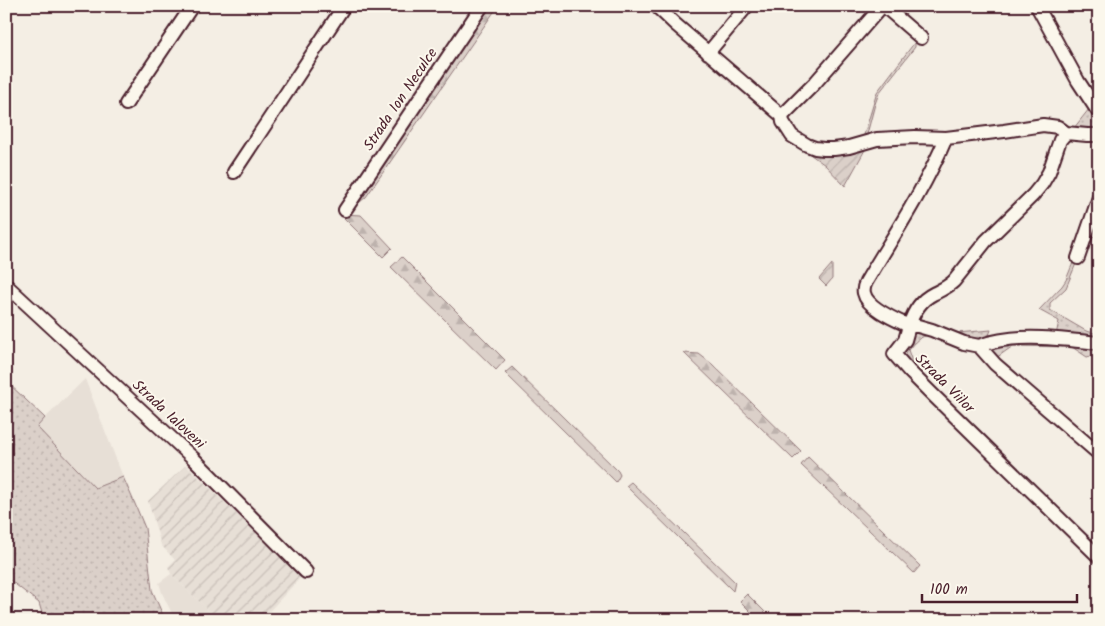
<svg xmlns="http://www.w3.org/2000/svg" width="1105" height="626" viewBox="0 0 1105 626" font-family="Kalam,sans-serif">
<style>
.built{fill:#e7dfd6}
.industrial{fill:url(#industrial-furrows)}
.grass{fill:url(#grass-dots);stroke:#92787a}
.forest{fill:url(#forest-firs);stroke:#92787a}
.garden{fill:url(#garden-furrows);stroke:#92787a}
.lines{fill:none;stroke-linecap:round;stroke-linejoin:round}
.street-casing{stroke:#4a1f2b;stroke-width:16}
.street{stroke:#fbf7ec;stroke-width:12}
.labels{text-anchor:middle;stroke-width:4;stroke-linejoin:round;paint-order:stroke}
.street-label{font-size:15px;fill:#4a1f2b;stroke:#fbf7ec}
</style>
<defs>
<pattern id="industrial-furrows" width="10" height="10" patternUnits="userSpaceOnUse" patternTransform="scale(1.25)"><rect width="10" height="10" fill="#e7dfd6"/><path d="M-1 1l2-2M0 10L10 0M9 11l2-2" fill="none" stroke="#c8bfb8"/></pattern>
<pattern id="grass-dots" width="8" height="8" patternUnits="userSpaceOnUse" patternTransform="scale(1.25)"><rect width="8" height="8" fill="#dbd0c9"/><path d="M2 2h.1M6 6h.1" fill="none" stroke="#bdb2ad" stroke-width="1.8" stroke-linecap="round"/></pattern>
<pattern id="forest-firs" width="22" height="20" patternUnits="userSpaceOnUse" patternTransform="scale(1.25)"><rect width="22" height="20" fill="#dbd0c9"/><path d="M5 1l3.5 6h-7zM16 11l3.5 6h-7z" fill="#bdb2ad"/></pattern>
<pattern id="garden-furrows" width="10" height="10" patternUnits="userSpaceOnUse" patternTransform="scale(1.25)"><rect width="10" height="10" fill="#dbd0c9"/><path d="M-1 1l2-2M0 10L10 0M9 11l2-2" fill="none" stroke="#bdb2ad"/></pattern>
</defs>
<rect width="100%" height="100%" fill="#f4eee4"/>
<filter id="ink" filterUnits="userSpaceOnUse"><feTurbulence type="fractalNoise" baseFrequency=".02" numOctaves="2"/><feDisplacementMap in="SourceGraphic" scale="10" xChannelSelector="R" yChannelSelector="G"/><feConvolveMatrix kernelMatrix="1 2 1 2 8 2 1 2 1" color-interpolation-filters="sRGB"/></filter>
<g filter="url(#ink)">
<path class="built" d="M85 379 123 477 96 489 36 427Z
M171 574 218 620H175L162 593 159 583Z"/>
<path class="industrial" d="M186 465 301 577 261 620H218L171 574 168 567 175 560 161 545 148 501Z"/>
<path class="grass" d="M915 42V47L879 93 875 104 866 138 856 141 864 135 877 92Z
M1089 109 1099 124 1098 129 1092 131 1074 128Z
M1074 260 1077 261 1066 288 1050 303V310L1086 331 1099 334V340L1056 335 1059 321 1039 310 1062 286 1066 280Z
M940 295 924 310 917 320 940 329 957 333 991 330 989 335H1008L978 342 920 325 915 321C919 306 926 301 940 295Z
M919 330 931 335C919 336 915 342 908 350L915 370 900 356 912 334Z
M1004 341 1099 345V354L1087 357 1072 347 1013 346 996 358 989 351 991 347Z
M6 381 45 418 37 427 95 488 123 477 135 504 145 528 152 590 165 620H44L39 603 6 577Z"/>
<path class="forest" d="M486 6H498L366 197 354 207Z
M340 214 361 215 392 248 383 257Z
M402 257 505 360 496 370 391 267Z
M684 353 699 354 712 364 801 451 793 459Z
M512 367 618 471 620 475 616 482 505 373Z
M808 457 920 566 914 573 801 465Z
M631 482 735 582 733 591 626 486Z
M747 594 773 620H759L740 601Z"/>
<path class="garden" d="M808 148H866L845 186 825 165 807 152Z
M832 264V279L826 286 819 279Z"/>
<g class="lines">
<defs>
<path id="street" d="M656 6 675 24 782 116 783 122 792 136 807 145 815 148 824 149H834L849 147 877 139 915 137 946 138 1004 131 1043 125 1058 127 1066 133 1087 135H1099
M884 6 921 38
M1037 6 1078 81 1099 113
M708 53 747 6
M126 104 192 6
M782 116 814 84 882 6
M946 138C925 188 894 235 866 282 864 286 863 289 864 293 867 308 896 320 909 326 913 313 921 300 933 294 941 290 948 287 954 281L986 241 1033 195 1042 184 1049 172 1060 140 1066 133
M234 172 344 6
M345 210 482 6
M1078 258 1099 197
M6 285 193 458 306 572
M979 346C1017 332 1059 339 1099 343
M1099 454 995 364 979 346 964 343 932 330 918 326H909L905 340 894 354 909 371 931 393 1099 557"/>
</defs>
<use href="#street" class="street-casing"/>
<use href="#street" class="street"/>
</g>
</g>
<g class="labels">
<g class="street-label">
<text transform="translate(400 99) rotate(-56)" y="5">Strada Ion Neculce</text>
<text transform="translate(945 383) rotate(45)" y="5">Strada Viilor</text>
<text transform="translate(169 414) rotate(43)" y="5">Strada Ialoveni</text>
</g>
</g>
<rect width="1105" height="626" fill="none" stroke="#fbf7ec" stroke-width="25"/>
<rect x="12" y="12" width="1080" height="601" fill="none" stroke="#4a1f2b" stroke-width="2" filter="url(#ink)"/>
<path d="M922 594v8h155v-8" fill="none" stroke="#4a1f2b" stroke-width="2.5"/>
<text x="930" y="594" font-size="15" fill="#4a1f2b" stroke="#fbf7ec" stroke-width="4" paint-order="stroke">100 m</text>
</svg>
